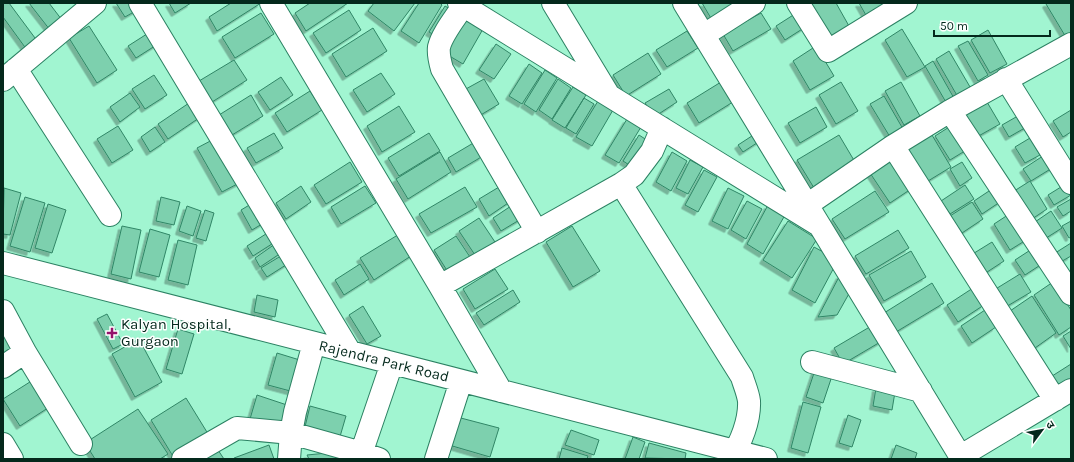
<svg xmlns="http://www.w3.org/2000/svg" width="1074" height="462" viewBox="0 0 1074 462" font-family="Karla,'Noto Sans Devanagari',sans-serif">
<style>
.building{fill:#7dd0ae;stroke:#308666;filter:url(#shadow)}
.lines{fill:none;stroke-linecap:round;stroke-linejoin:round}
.minor-casing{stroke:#2c8263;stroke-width:24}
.minor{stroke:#fff;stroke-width:22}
.poi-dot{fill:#94126b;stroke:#fff;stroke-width:1.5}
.labels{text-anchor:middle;stroke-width:3;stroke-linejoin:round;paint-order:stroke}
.poi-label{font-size:15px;fill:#04291c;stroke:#fff;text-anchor:start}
.street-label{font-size:15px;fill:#04291c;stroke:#fff}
</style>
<defs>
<filter id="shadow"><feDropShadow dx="-3.5" dy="3.5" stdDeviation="0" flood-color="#0004"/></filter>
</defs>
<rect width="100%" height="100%" fill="#a1f5d1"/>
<path class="building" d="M3 3H9L38 42 27 50 3 17Z
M29 3H49L62 20 50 30Z
M116 3H135L139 9 125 17Z
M169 3H191L175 13Z
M231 3H261L217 31 209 17Z
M310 3H348L306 31 295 13Z
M374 3H415L394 31 368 11Z
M419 3H440L442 5 419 43 401 31Z
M702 3H740L712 20Z
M804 3H836L849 26 826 39Z
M859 3H884L886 7 867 17Z
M1047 3H1071V37L1067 39 1046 4Z
M445 6 457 13 441 39 429 32Z
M349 10 361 30 326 53 313 33Z
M798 12 807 26 785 40 776 26Z
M261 13 274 34 235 58 222 37Z
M761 13 771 29 733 51 723 34Z
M465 19 483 29 463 64 446 54Z
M89 26 117 70 97 83 69 38Z
M373 28 387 51 346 77 332 54Z
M902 29 925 67 907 77 885 40Z
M988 30 1007 64 990 73 971 40Z
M687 31 698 48 667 67 656 50Z
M150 32 158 44 136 58 128 46Z
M968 41 988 75 978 81 958 46Z
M496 44 511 54 494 79 479 70Z
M816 46 834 76 810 90 793 61Z
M949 51 973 92 959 99 936 59Z
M648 53 661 74 626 96 613 75Z
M234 60 247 80 212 102 199 81Z
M933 61 955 100 947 104 925 66Z
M529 64 542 73 522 104 509 96Z
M545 70 557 78 536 112 524 104Z
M381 73 395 94 367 112 353 90Z
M154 75 167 95 145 109 132 89Z
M281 77 293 95 270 110 258 92Z
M484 79 499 104 479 116 464 90Z
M558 79 571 88 552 119 539 110Z
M721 82 733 102 699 123 687 103Z
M841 82 858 111 836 124 819 95Z
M901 82 920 116 904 125 885 91Z
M573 87 586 95 565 128 552 120Z
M669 89 677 102 654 117 645 103Z
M310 91 322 110 287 132 275 113Z
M130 93 140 107 120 122 110 107Z
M251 95 263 116 232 135 219 115Z
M884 96 903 129 890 137 870 104Z
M584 98 594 104 576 134 566 128Z
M192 101 202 116 168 139 158 124Z
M598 101 613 110 592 146 576 137Z
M987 102 1000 124 975 138 962 116Z
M399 106 415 132 382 152 367 126Z
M816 107 827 127 800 143 788 123Z
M1071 110V132L1063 137 1053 121Z
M1023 113 1030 125 1009 137 1002 125Z
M627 119 641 127 619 163 605 155Z
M957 122 973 146 950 160 935 136Z
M118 126 133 150 112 163 97 139Z
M155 127 165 142 150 152 141 137Z
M929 130 951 167 928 181 905 145Z
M758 132 763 139 743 152 738 145Z
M274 133 283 148 256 163 247 148Z
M429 133 440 151 399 176 388 158Z
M639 135 653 144 637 170 623 161Z
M839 135 855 162 814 188 797 160Z
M216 138 241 182 222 192 197 148Z
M1030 138 1040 155 1025 163 1015 147Z
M475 142 483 156 456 172 448 158Z
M440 152 451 172 408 199 396 179Z
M672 152 687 161 671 191 656 182Z
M1049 152 1057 165 1031 181 1023 169Z
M894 157 914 187 890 203 870 173Z
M690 160 703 167 688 194 676 188Z
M350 162 362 182 326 204 314 185Z
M962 162 972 178 960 186 950 169Z
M704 170 717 177 698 212 685 205Z
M1030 181 1047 209 1029 221 1011 193Z
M1069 182 1071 185V195L1054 205 1048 195Z
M504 184 514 199 489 216 479 199Z
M965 185 974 199 950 214 941 201Z
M301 186 311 202 286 219 276 203Z
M365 186 376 203 341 224 331 207Z
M465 187 477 207 431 233 419 214Z
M995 187 1003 200 982 214 974 201Z
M4 188 21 193 10 235 3 234Z
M728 188 744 196 728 229 712 221Z
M875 191 889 212 845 239 832 219Z
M25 197 45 203 30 252 10 246Z
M161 197 180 202 174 225 156 221Z
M1071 199V211L1063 216 1057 207Z
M256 201 267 221 252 230 241 210Z
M747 201 762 209 746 239 731 230Z
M517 202 526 216 501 231 493 218Z
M972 202 983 219 962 233 950 216Z
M48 204 66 210 52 253 35 248Z
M768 205 785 215 763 254 747 244Z
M187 206 201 211 193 236 179 231Z
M205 210 214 213 206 241 196 238Z
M1014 211 1031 237 1010 250 994 224Z
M1051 211 1062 228 1043 240 1032 224Z
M479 218 495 242 475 255 459 231Z
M788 221 817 239 792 278 763 260Z
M1071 221V237L1069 238 1062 226Z
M122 226 141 230 131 279 111 274Z
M572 226 600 271 573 287 546 242Z
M150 229 170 235 159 277 139 272Z
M898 230 909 248 866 274 855 256Z
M269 232 275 242 253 256 247 246Z
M401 233 414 254 374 280 360 258Z
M456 236 470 257 448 272 434 250Z
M178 240 197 245 188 285 168 280Z
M992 242 1004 261 984 274 971 255Z
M1071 243V256L1057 264 1052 255Z
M275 244 281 253 260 267 255 258Z
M814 247 838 260 815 303 792 290Z
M1035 247 1045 262 1025 275 1015 260Z
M911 251 926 277 884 301 869 275Z
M284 254 289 263 267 277 261 268Z
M360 264 369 279 344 295 335 280Z
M495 269 508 289 475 309 463 289Z
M1020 274 1031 292 1004 308 994 290Z
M840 275 855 283 837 315 818 317Z
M1053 282 1071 310V327L1059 335 1034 295Z
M932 283 944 303 896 332 884 313Z
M973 288 984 305 958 322 947 305Z
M513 290 520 302 484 325 476 313Z
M257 295 278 300 275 317 254 312Z
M1032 296 1056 333 1035 348 1010 311Z
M363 306 381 336 367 344 349 315Z
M985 310 996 327 972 343 961 326Z
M107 314 123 344 113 349 97 319Z
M3 323 18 348 3 357Z
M873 325 882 341 843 364 834 348Z
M178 329 194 334 182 374 166 369Z
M1071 331V349L1063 336Z
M139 339 162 382 135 397 112 354Z
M277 353 303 361 294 392 268 385Z
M817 364 834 370 823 403 806 397Z
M1071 364V389L1061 396 1049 378Z
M33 380 51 406 20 426 3 399Z
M876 388 895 392 892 410 873 406Z
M257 395 290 406 283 429 250 419Z
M186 398 210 437 174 458 151 420Z
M803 402 821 407 808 453 791 448Z
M310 406 346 416 339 440 304 431Z
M138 409 168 454 160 459H95L85 443Z
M848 415 861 420 852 447 839 443Z
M457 417 499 428 490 457 449 445Z
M571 430 599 440 594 455 565 445Z
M633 437 645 442 639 459H625Z
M649 443 686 453 685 459 645 458Z
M214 444 224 459H191Z
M269 445 274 459H234V458Z
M896 445 917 453 915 459H891Z
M562 448 588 456 587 459H559Z
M347 451 352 459H309L307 455Z"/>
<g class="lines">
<defs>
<path id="minor" d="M140 3 350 352
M271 3 440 286 501 391
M459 3 817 224
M467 3 463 6C456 17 442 34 439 47 438 54 440 62 442 69L537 232
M553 3 608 94
M684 3 962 459
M798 3 828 51 906 3
M704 35 754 3
M16 69 110 215
M1006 79 1071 183
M3 80 95 3
M950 111 1071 294
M893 146 1055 400
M621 184 742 377C744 384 748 393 749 401 750 420 741 443 730 459
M807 205 893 146 950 111 1071 44
M3 263 766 459
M440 286 621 184 634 175 652 151 662 128
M3 311 25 352 3 367
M25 352 81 444
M812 362 921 391
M3 444 12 459
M961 456 1071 390
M183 459 237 428 291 433 362 453 379 459
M289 459 291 433 295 412 314 343
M366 459 362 453 363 448 392 363
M436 459 461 381"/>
</defs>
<use href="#minor" class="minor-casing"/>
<use href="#minor" class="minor"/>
</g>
<path class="poi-dot" d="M110 327h4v4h4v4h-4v4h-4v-4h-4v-4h4z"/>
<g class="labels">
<g class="poi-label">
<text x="121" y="329">Kalyan Hospital,<tspan x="121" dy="17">Gurgaon</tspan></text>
</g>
<g class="street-label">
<text transform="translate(384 361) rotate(14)" y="5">Rajendra Park Road</text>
</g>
</g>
<rect width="1074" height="462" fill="none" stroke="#04291c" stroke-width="8"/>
<g transform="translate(1042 430) rotate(58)" stroke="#ffffff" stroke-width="3" paint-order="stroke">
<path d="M0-3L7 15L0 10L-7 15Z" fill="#04291c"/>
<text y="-6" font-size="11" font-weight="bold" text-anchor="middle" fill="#04291c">उ</text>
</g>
<path d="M934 30v6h116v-6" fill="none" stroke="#04291c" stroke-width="2"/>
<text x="940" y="30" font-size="12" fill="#04291c" stroke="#ffffff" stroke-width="3" paint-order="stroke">50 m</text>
</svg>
